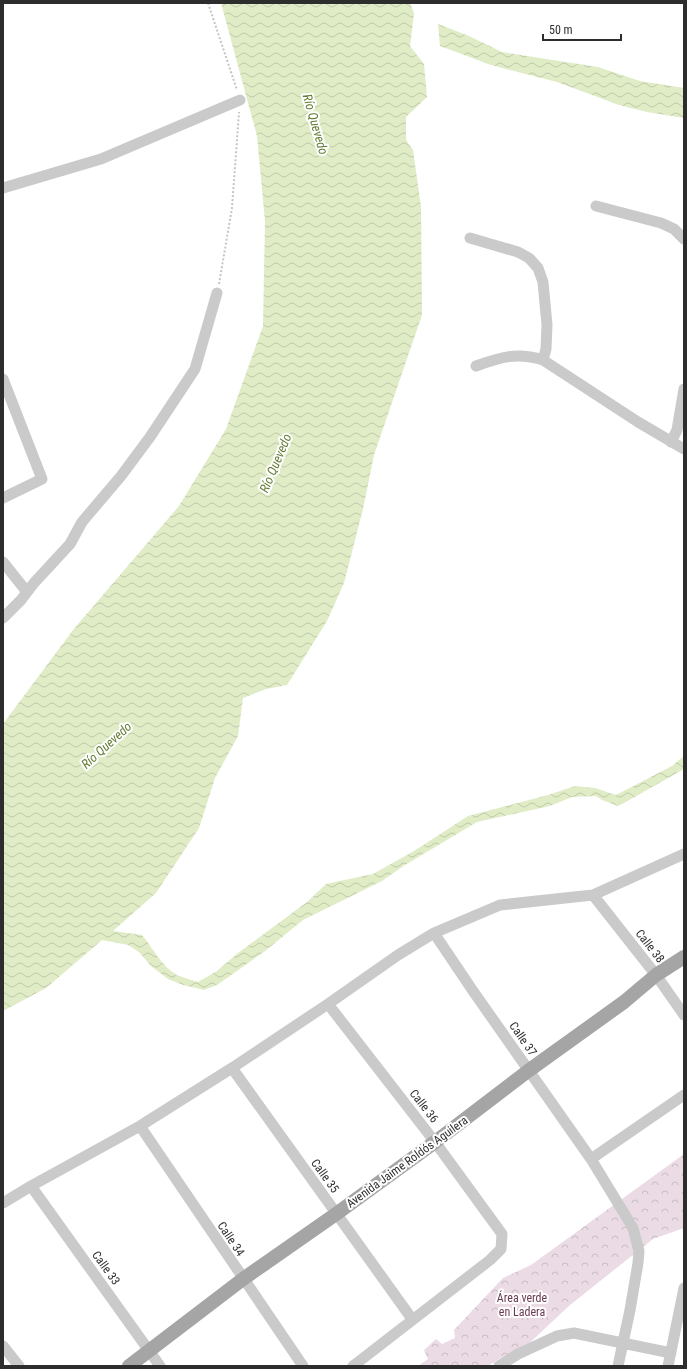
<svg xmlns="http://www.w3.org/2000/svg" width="687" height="1369" viewBox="0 0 687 1369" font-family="'Roboto Condensed',sans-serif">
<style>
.forest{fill:url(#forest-crowns)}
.water{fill:url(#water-waves)}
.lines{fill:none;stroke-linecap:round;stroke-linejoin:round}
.path{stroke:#c4c4c4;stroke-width:2;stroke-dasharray:2 2;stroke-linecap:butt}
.minor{stroke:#cacaca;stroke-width:11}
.major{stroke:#a5a5a5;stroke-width:14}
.labels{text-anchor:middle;stroke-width:4;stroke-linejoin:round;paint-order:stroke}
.street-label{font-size:12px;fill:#2d2d2d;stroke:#fff}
.park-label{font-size:12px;fill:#6a3a53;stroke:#fff}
.water-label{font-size:13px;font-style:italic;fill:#657e34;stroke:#fff}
</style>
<defs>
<pattern id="forest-crowns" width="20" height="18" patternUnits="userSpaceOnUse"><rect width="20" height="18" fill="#ebdbe4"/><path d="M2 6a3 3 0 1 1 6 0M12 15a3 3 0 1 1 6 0" fill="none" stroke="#cabcc4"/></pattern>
<pattern id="water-waves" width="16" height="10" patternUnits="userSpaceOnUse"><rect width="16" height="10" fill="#dfecc6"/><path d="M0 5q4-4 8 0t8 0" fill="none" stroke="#c0cbaa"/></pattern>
</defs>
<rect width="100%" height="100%" fill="#fff"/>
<path class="forest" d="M684 1154V1228L653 1239 570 1305 523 1349 502 1357 488 1366H418L428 1359 424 1350 436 1339 442 1344 455 1338 454 1330 503 1278 531 1265Z"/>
<path class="water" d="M221 3H410L414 13 410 46 424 64 427 97 406 117V140L413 150 421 207 422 315 374 455 363 509 344 583 327 621 287 685 266 689 243 698 238 736 215 778 199 828 156 893 113 931 142 935C153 948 161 966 177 975 184 978 192 980 198 982L217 971 238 953 307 902 326 884 373 874 414 851 468 816 548 795 575 786 595 788 616 795 672 766 684 756V769L624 803 618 806 602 800 596 796 572 797 550 806 477 822 405 865 382 881 303 920 265 951 244 966 217 985 204 990 183 985 168 979 151 966 139 952 128 945 102 940 46 988 3 1011V724L73 630 179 506 226 429 263 326 265 221 257 136Z
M438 24 469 36 502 52 598 67 640 81 684 88V118L647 112 619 105 557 82 491 65 440 46Z"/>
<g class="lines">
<path class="path" d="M208 3 237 90
M219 284 232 208 239 112"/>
<path class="minor" d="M3 188 101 159 240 100
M596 206 661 223 674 229 684 239
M470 238 518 252 529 258 538 268 543 282 547 325 546 349 543 360
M476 366C501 357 517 352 543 360L638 422 684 449
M3 379 42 479 3 498
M671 442 677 430 684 389
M3 562 27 592
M3 618 21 600 34 583 70 544 82 522 121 476 150 437 195 369 217 293
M593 895 656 975 684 1015
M434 933 473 991 591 1159 633 1228 639 1251 638 1263 630 1310 618 1366
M328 1004 435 1142 502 1234 501 1249 490 1260 353 1366
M232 1068 412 1319
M140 1126 303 1366
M591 1159 684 1095
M31 1186 160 1366
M3 1203 31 1186 140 1126 232 1068 328 1004 398 955 434 933 500 905 593 895 684 854
M3 1346 19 1366
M499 1366 518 1354 557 1336 574 1333 671 1353
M668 1366 684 1288"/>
<path class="major" d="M129 1366 243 1279 336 1214 435 1142 528 1071 624 1002 656 975 684 957"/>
</g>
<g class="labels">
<g class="street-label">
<text transform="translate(650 946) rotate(52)" y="4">Calle 38</text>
<text transform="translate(523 1039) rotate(55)" y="4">Calle 37</text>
<text transform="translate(424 1106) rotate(52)" y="4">Calle 36</text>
<text transform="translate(407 1162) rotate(-36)" y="4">Avenida Jaime Roldós Aguilera</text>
<text transform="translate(325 1176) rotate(54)" y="4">Calle 35</text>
<text transform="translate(231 1239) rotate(56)" y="4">Calle 34</text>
<text transform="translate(106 1268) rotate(54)" y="4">Calle 33</text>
</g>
<g class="park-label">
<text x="522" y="1302">Área verde<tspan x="522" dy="14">en Ladera</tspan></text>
</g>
<g class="water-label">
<text transform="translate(316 124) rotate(74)" y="5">Río Quevedo</text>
<text transform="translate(275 463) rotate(-67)" y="5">Río Quevedo</text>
<text transform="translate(106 745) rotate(-42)" y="5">Río Quevedo</text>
</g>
</g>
<rect width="687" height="1369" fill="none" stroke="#2d2d2d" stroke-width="8"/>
<path d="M543 34v6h78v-6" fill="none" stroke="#2d2d2d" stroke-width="2"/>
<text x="549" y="34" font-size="12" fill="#2d2d2d" stroke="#ffffff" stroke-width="3" paint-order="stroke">50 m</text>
</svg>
